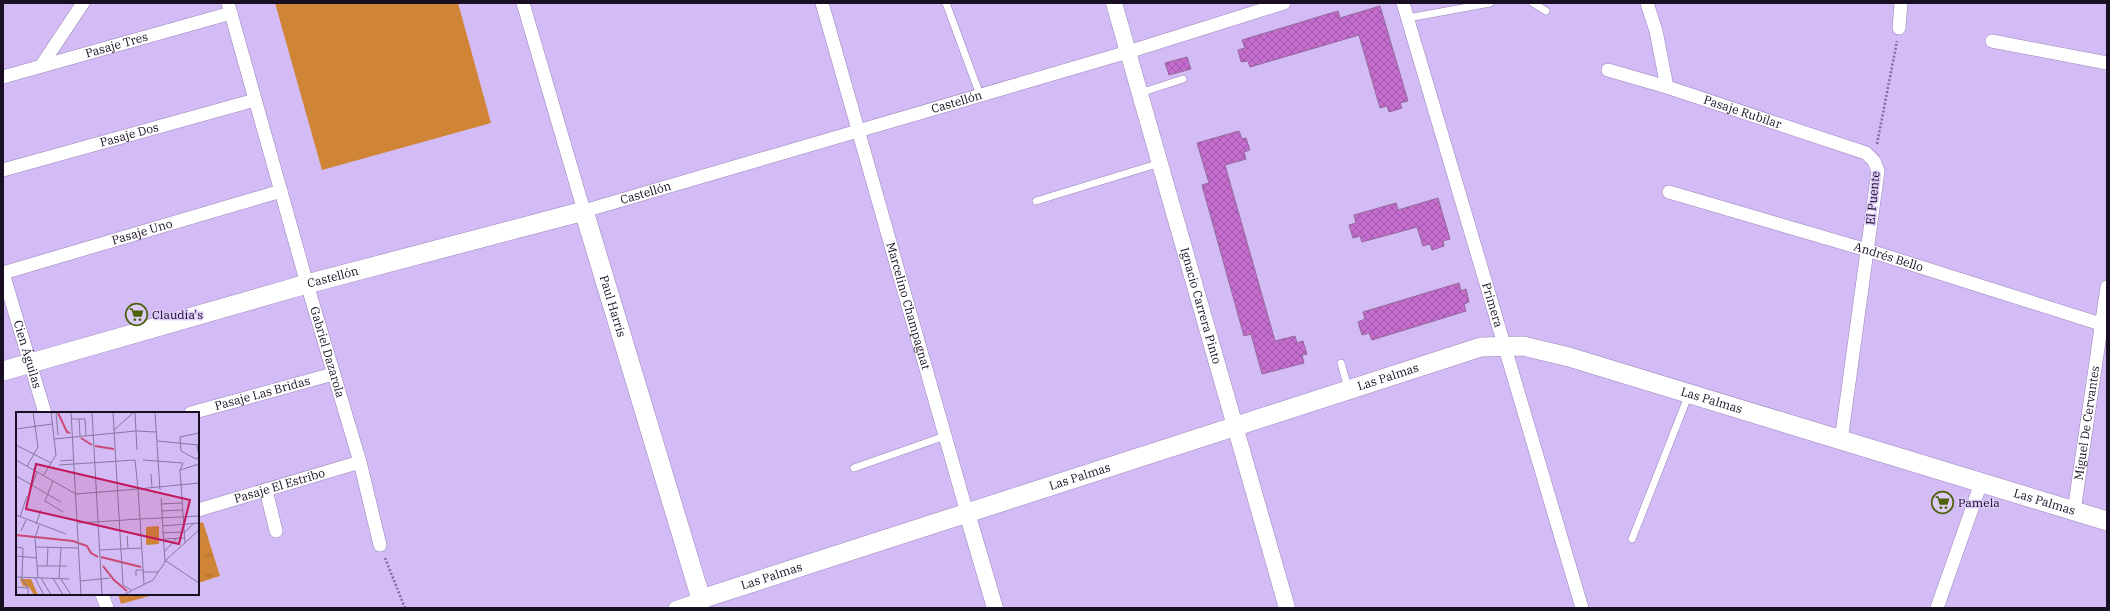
<svg xmlns="http://www.w3.org/2000/svg" width="2110" height="611" viewBox="0 0 2110 611" font-family="'IBM Plex Serif',serif">
<style>
.grass{fill:#cf8436}
.park{fill:url(#park-tufts)}
.building{fill:url(#building-cross-hatch);stroke:#936a98}
.lines{fill:none;stroke-linecap:round;stroke-linejoin:round}
.service-casing{stroke:#9c85bc;stroke-width:8}
.minor-casing{stroke:#9c85bc;stroke-width:14}
.tertiary-casing{stroke:#9c85bc;stroke-width:17}
.secondary-casing{stroke:#9c85bc;stroke-width:20}
.path{stroke:#7f6e97;stroke-width:2.5;stroke-dasharray:2 2;stroke-linecap:butt}
.service{stroke:#fff;stroke-width:7}
.minor{stroke:#fff;stroke-width:13}
.tertiary{stroke:#fff;stroke-width:16}
.secondary{stroke:#fff;stroke-width:19}
.labels{text-anchor:middle;stroke-width:3;stroke-linejoin:round;paint-order:stroke}
.street-label{font-size:12px;fill:#180f23;stroke:#ddcbf9}
.poi-label{font-size:12px;fill:#180f23;stroke:#ddcbf9;text-anchor:start}
.inset-river{fill:none;stroke:#cb4974;stroke-width:2}
.inset-road{fill:none;stroke:#8876a1;stroke-width:1}
.view{fill:#c2185b;fill-opacity:0.15;stroke:#c2185b;stroke-width:2}
.inset-edge{fill:none;stroke:#180f23;stroke-width:2}
</style>
<defs>
<pattern id="park-tufts" width="24" height="20" patternUnits="userSpaceOnUse"><rect width="24" height="20" fill="#cf8436"/><path d="M3 7l-1-3M5 7V3M7 7l1-3M15 17l-1-3M17 17v-4M19 17l1-3" fill="none" stroke="#a76a2d"/></pattern>
<pattern id="building-cross-hatch" width="8" height="8" patternUnits="userSpaceOnUse"><rect width="8" height="8" fill="#c56ccf"/><path d="M0 0l8 8M0 8l8-8" fill="none" stroke="#9f57a8"/></pattern>
</defs>
<rect width="100%" height="100%" fill="#d3bbf5"/>
<path class="grass" d="M275 3H458L491 123 322 170Z"/>
<path class="park" d="M203 522 220 576 198 583V524Z
M118 594H157L121 604Z"/>
<path class="building" d="M1380 6 1408 101 1400 103 1402 108 1389 112 1387 106 1380 108 1359 35 1250 67 1248 61 1241 62 1238 50 1245 48 1242 40 1338 11 1340 18Z
M1187 57 1191 69 1169 75 1165 63Z
M1239 131 1242 139 1246 138 1250 150 1244 152 1246 159 1225 165 1275 341 1295 336 1297 343 1303 341 1307 354 1302 355 1304 363 1262 374 1251 334 1244 336 1202 185 1209 183 1197 143Z
M1438 198 1450 239 1443 241 1444 246 1432 250 1430 244 1423 246 1417 227 1362 242 1360 236 1353 238 1349 225 1356 223 1354 215 1396 203 1398 210Z
M1459 283 1461 291 1466 289 1469 302 1464 304 1466 311 1372 340 1369 333 1362 335 1358 322 1365 319 1363 312Z"/>
<g class="lines">
<defs>
<path id="service" d="M946 3 980 95
M1533 3 1546 11
M1408 18 1490 3
M1140 93 1183 79
M1036 201 1160 163
M1341 363 1348 388
M854 468 945 436
M1632 539 1689 394"/>
<g id="minor">
<path id="s1" d="M228 3 307 284 360 462 380 545"/>
<path id="s2" d="M523 3 584 211 1128 52 1284 3"/>
<path id="s3" d="M822 3 967 513"/>
<path id="s4" d="M1403 3 1582 608"/>
<path d="M1647 3 1656 31 1667 87"/>
<path d="M1899 28 1901 3"/>
<path d="M1992 41 2107 63"/>
<path d="M41 66 83 3"/>
<path id="s5" d="M1608 70 1667 87 1866 153 1874 161 1878 171 1841 441"/>
<path id="s6" d="M3 77 231 13"/>
<path id="s7" d="M3 170 255 100"/>
<path id="s8" d="M1669 192 1867 250 2107 326"/>
<path id="s9" d="M3 273 281 191"/>
<path id="s10" d="M3 273 45 413"/>
<path id="s11" d="M191 413 333 374"/>
<path d="M266 490 276 531"/>
<path id="s12" d="M198 510 360 462"/>
<path id="s13" d="M2074 511 2107 287"/>
<path d="M102 594 107 608"/>
<path d="M675 608 701 599 703 606"/>
<path d="M1937 608 1981 483"/>
</g>
<g id="tertiary">
<path id="s14" d="M1114 3 1287 608"/>
<path d="M967 513 995 608"/>
</g>
<g id="secondary">
<path id="s15" d="M3 371 307 284 584 211 701 599 1481 347 1523 346 1569 357 2107 521"/>
</g>
</defs>
<use href="#service" class="service-casing"/>
<use href="#minor" class="minor-casing"/>
<use href="#tertiary" class="tertiary-casing"/>
<use href="#secondary" class="secondary-casing"/>
<path class="path" d="M1877 144 1897 41
M385 558 405 608"/>
<use href="#service" class="service"/>
<use href="#minor" class="minor"/>
<use href="#tertiary" class="tertiary"/>
<use href="#secondary" class="secondary"/>
</g>
<defs>
<symbol id="supermarket-ring" viewBox="-11 -11 22 22"><circle r="9.5" fill="#ddcbf9" stroke="#4e620d" stroke-width="1.5"/><path d="M-6-5.5h2.5l.6 2H6L4.5 2H-2.5L-4.4-4H-6ZM-1.5 3.2a1.3 1.3 0 1 0 .1 0ZM3 3.2a1.3 1.3 0 1 0 .1 0Z" fill="#4e620d"/></symbol>
</defs>
<g fill-rule="evenodd">
<use href="#supermarket-ring" x="124" y="302" width="25" height="25"/>
<use href="#supermarket-ring" x="1930" y="490" width="25" height="25"/>
</g>
<g class="labels">
<g class="street-label">
<text dy="4" stroke="none"><textPath href="#s6" startOffset="118">Pasaje Tres</textPath></text>
<text dy="4" stroke="none"><textPath href="#s2" startOffset="605">Castellón</textPath></text>
<text dy="4" stroke="none"><textPath href="#s5" startOffset="141">Pasaje Rubilar</textPath></text>
<text dy="4" stroke="none"><textPath href="#s7" startOffset="131">Pasaje Dos</textPath></text>
<text dy="4" stroke="none"><textPath href="#s2" startOffset="281">Castellón</textPath></text>
<text transform="translate(1873 198) rotate(-84)" y="4">El Puente</text>
<text dy="4" stroke="none"><textPath href="#s9" startOffset="145">Pasaje Uno</textPath></text>
<text dy="4" stroke="none"><textPath href="#s8" startOffset="229">Andrés Bello</textPath></text>
<text dy="4" stroke="none"><textPath href="#s15" startOffset="343">Castellón</textPath></text>
<text dy="4" stroke="none"><textPath href="#s14" startOffset="315">Ignacio Carrera Pinto</textPath></text>
<text dy="4" stroke="none"><textPath href="#s15" startOffset="702">Paul Harris</textPath></text>
<text dy="4" stroke="none"><textPath href="#s3" startOffset="315">Marcelino Champagnat</textPath></text>
<text dy="4" stroke="none"><textPath href="#s4" startOffset="315">Primera</textPath></text>
<text dy="4" stroke="none"><textPath href="#s1" startOffset="363">Gabriel Dazarola</textPath></text>
<text dy="4" stroke="none"><textPath href="#s10" startOffset="85">Cien Águilas</textPath></text>
<text dy="4" stroke="none"><textPath href="#s15" startOffset="1730">Las Palmas</textPath></text>
<text dy="4" stroke="none"><textPath href="#s11" startOffset="74">Pasaje Las Bridas</textPath></text>
<text dy="4" stroke="none"><textPath href="#s15" startOffset="2066">Las Palmas</textPath></text>
<text dy="4" stroke="none"><textPath href="#s13" startOffset="89">Miguel De Cervantes</textPath></text>
<text dy="4" stroke="none"><textPath href="#s15" startOffset="1406">Las Palmas</textPath></text>
<text dy="4" stroke="none"><textPath href="#s12" startOffset="85">Pasaje El Estribo</textPath></text>
<text dy="4" stroke="none"><textPath href="#s15" startOffset="2414">Las Palmas</textPath></text>
<text dy="4" stroke="none"><textPath href="#s15" startOffset="1082">Las Palmas</textPath></text>
</g>
<g class="poi-label">
<text x="152" y="319">Claudia's</text>
<text x="1958" y="507">Pamela</text>
</g>
</g>
<g transform="translate(16 412)">
<rect width="183" height="183" fill="#d3bbf5"/>
<path d="M143 114V132L130 133V115Z" fill="#cf8436"/>
<path d="M4 167H15L22 183H18L13 175 7 174Z" fill="#cf8436"/>
<path class="inset-river" d="M42 1 51 20 54 21M65 26 76 33M79 34 98 37M0 123 57 129 71 134 75 141 82 145M85 145 125 155M87 154 98 168 111 179"/>
<path class="inset-road" d="M55 0 65 183M76 0 86 183M97 0 107 173 115 178M119 0 121 38M139 0 144 78M36 1 40 0 42 23M55 7H69L70 24M63 7 64 24M0 17 36 12M98 18 118 0M38 27 120 19 140 20M141 29 183 33M0 33 35 51M181 33 183 45 180 47 165 39 164 25 183 21M0 48 60 82 122 77 124 107 183 104M127 48 167 51 164 58 169 131M44 49 57 48M43 53 119 48 122 77 183 71M11 54 22 35 17 0M164 58 183 52M135 62 136 75M0 64 45 90M27 64 40 43 35 0M37 69 29 89 47 100M14 78 21 60M145 86 149 150M145 92 166 91M145 99 167 98M0 103 50 122M4 105 11 84M62 111 124 107 128 172M20 112 25 98M146 114 183 111M5 119 10 108M146 121 168 120M168 121 177 112M111 124 112 136M147 127 168 126M0 135 7 136 6 165M20 135 62 136M83 138 126 136M148 140 160 127M0 144 21 146M150 149 183 171M21 154H51M31 154 32 135M127 160H142M120 164V158H127M0 165 53 167M5 165 12 176V183M19 166 28 183M22 166 19 126 23 113M25 166 35 183M37 166 47 183M43 166 45 136M45 167 55 183M64 169 94 166M0 175 12 176M107 183 137 168 151 147 183 118"/>
<path class="view" d="M20 52 174 88 163 132 10 97Z"/>
<rect width="183" height="183" class="inset-edge"/>
</g>
<rect width="2110" height="611" fill="none" stroke="#180f23" stroke-width="8"/>
</svg>
